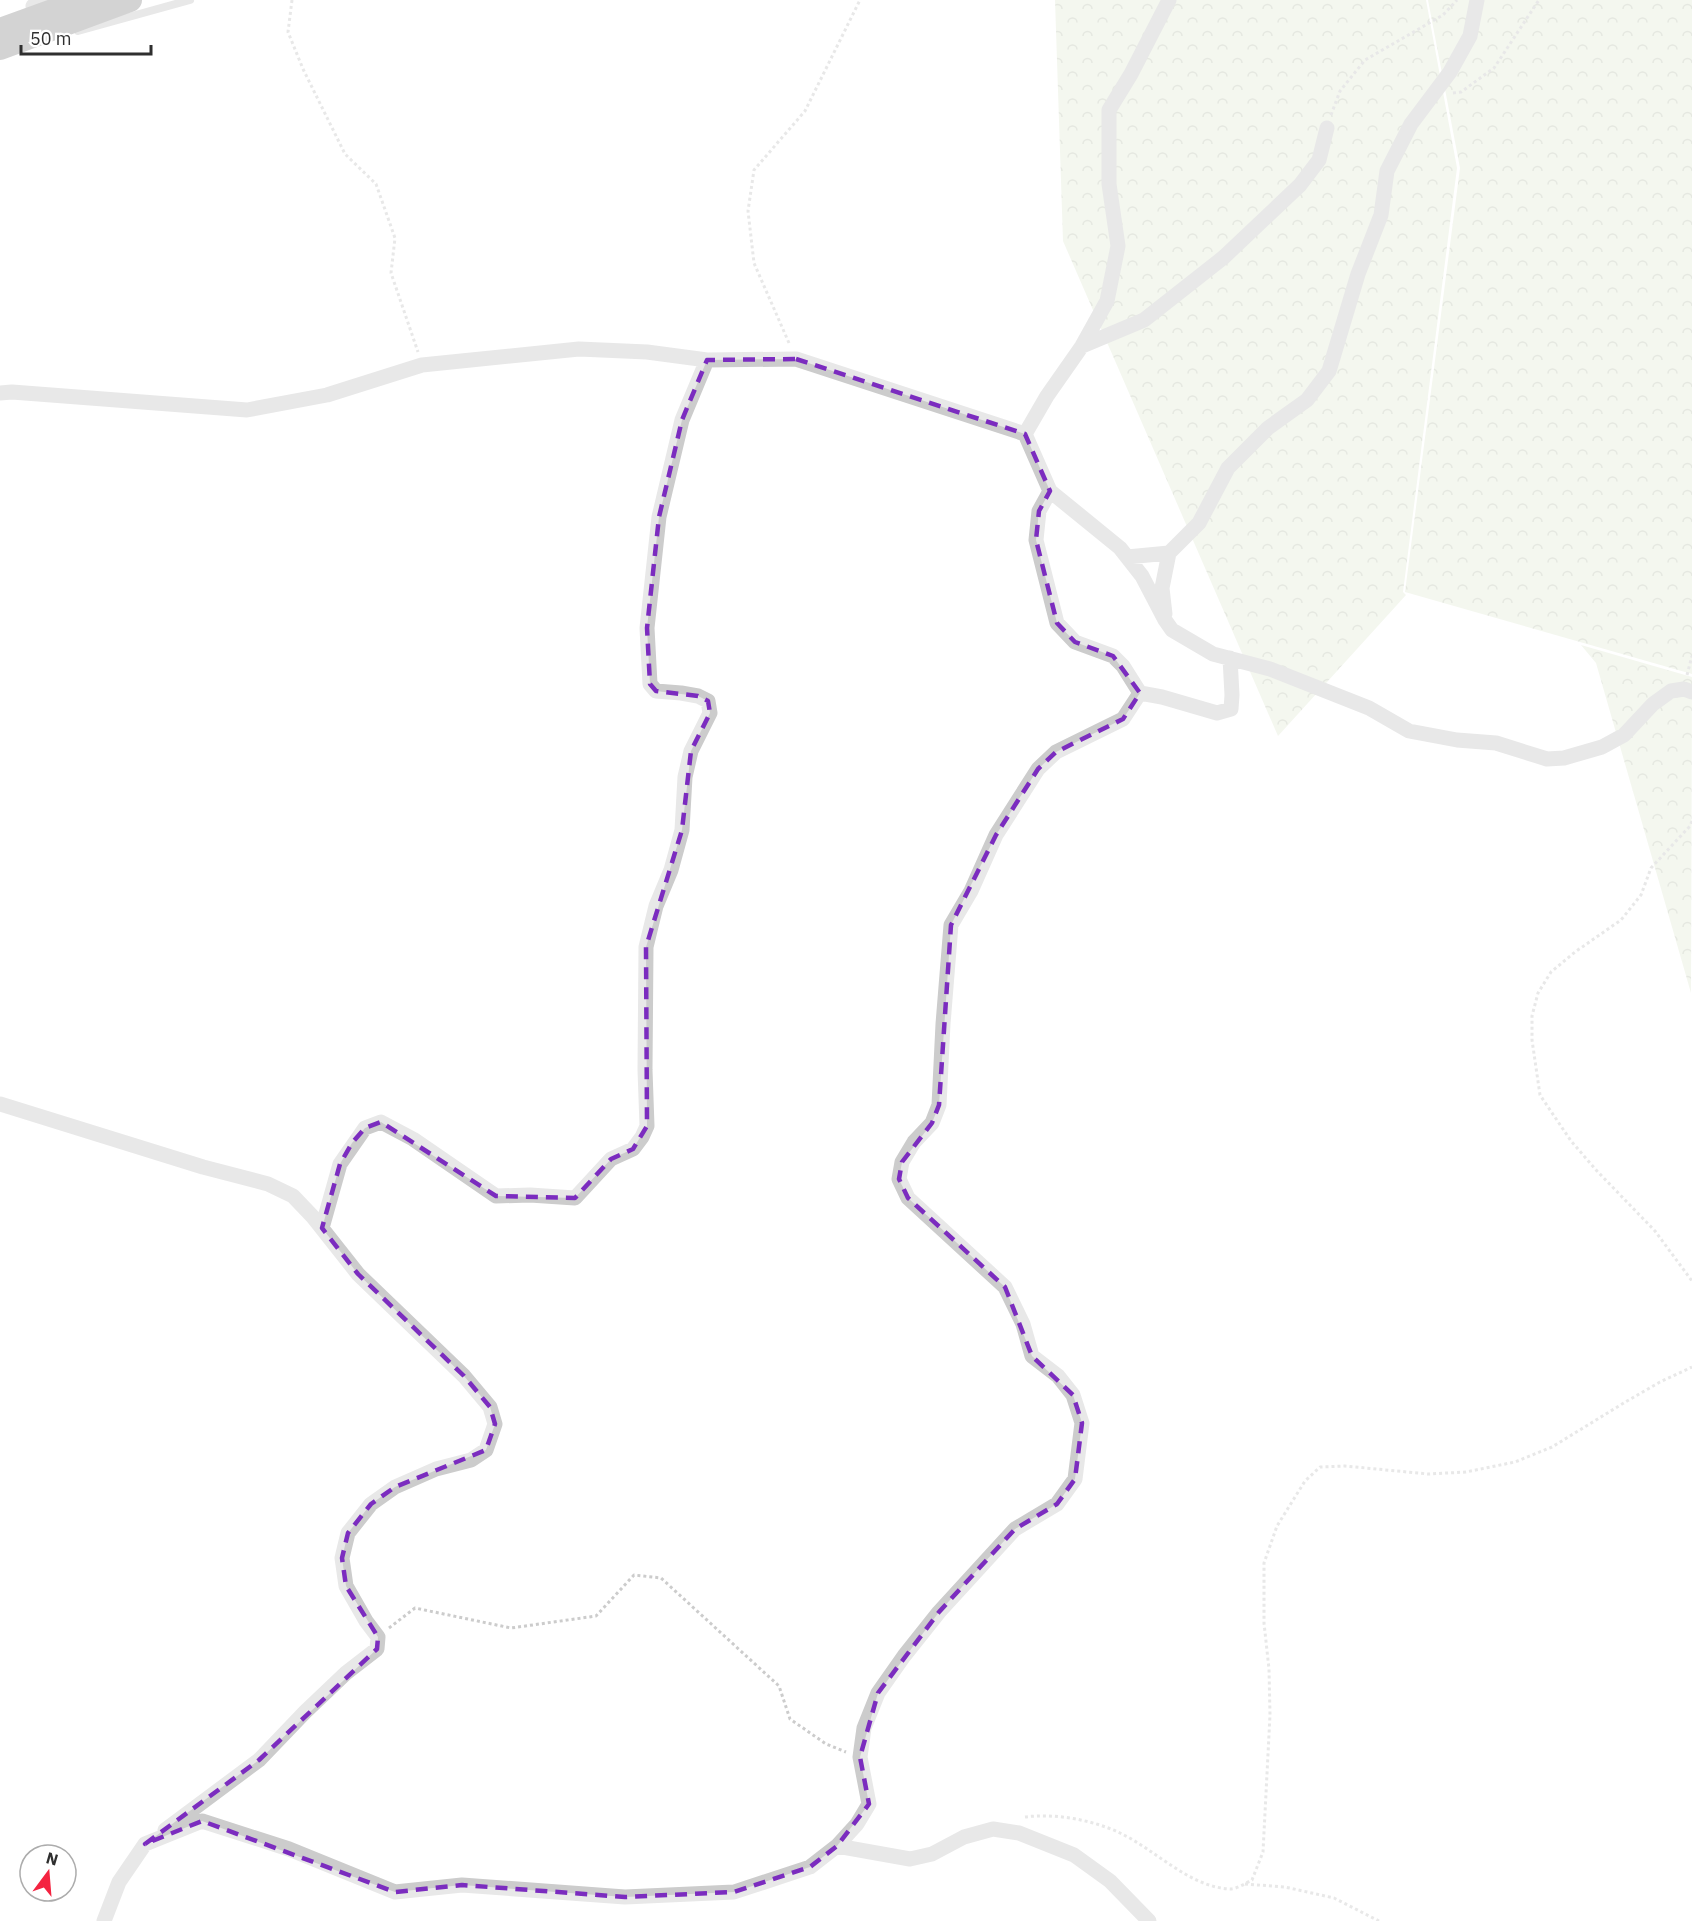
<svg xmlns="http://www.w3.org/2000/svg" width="1692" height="1921" viewBox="0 0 1692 1921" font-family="'IBM Plex Sans',sans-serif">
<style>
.forest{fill:url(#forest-crowns)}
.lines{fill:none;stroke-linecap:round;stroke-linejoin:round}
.path{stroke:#ccc;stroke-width:3;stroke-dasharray:3 3;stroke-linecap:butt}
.service{stroke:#ccc;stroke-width:8}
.minor{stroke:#ccc;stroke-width:15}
.trunk{stroke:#9e9e9e;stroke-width:24}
.marked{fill:none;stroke:#7b2cbf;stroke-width:4.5;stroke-dasharray:12 8;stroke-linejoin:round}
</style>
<defs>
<pattern id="forest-crowns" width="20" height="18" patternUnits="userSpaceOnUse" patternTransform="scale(1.5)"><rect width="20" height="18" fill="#e6eddb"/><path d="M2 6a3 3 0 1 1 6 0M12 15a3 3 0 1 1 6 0" fill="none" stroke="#c6ccbc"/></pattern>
</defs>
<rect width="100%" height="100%" fill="#fff"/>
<path class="forest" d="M1055 0H1426L1457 168 1403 592 1406 595 1278 736 1063 241Z
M1428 0H1692V674L1405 592 1460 168Z
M1581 645 1692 677 1691 993 1596 663Z"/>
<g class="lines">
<path class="path" d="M292 0 288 32 303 69 345 154 376 184 395 238 391 273 418 352
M1453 93 1461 92 1494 68 1539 0
M1331 115 1340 91 1365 60 1443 15 1457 0
M789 343 754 263 748 211 754 170 805 111 860 0
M1687 675 1692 656
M1692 821 1690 826 1651 868 1641 895 1621 920 1575 952 1551 972 1538 993 1532 1016V1040L1540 1095 1571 1141 1597 1171 1655 1231 1692 1281
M389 1628 415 1608 511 1628 596 1616 634 1575 661 1578 779 1686 790 1719 826 1744 846 1752
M1025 1817C1055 1813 1093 1820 1120 1833 1156 1850 1189 1887 1230 1889 1237 1889 1246 1883 1252 1880L1263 1852 1270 1715 1269 1669 1264 1623V1563L1277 1526 1305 1481 1320 1467 1345 1466 1428 1474 1466 1472 1515 1462 1552 1447 1627 1401 1660 1382 1692 1367
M1245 1884 1285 1887 1334 1898 1379 1921"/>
<path class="service" d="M78 31 190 0"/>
<path class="minor" d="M33 6 46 0
M1082 346 1144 320 1224 257 1300 185 1319 160 1327 128
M0 393 12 392 247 410 327 395 422 365 579 349 647 352 707 360 796 359 1025 434 1050 491 1120 548 1142 576 1165 620 1172 630 1213 654 1270 669 1369 708 1409 731 1457 740 1496 743 1547 759 1564 758 1602 747 1624 735 1653 704 1671 691 1684 689 1692 692
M1025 434 1047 396 1082 346 1107 301 1118 246 1109 184V110L1131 74 1169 0
M1050 491 1039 511 1036 540 1057 623 1075 642 1113 656 1123 666 1140 693
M1127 557 1169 553
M1165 614 1162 588 1169 553 1199 523 1228 468 1268 428 1307 400 1329 371 1358 274 1381 215 1387 171 1411 124 1450 72 1470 36 1477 0
M0 1104 203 1167 268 1184 293 1196 313 1217 358 1274 464 1376 490 1407 495 1424 486 1450 471 1460 436 1469 395 1487 371 1504 348 1533 342 1558 346 1586 366 1621 378 1637 377 1649 346 1673 305 1712 259 1760 165 1830
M322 1228 340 1164 365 1128 381 1122 413 1139 496 1196 530 1195 575 1198 611 1159 633 1149 642 1137 647 1126 645 1070 646 947 656 906 671 870 682 830 685 777 691 751 710 713 708 701 698 696 681 693 656 691 650 684 647 628 659 517 682 420 707 360
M837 1846 910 1859 932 1854 964 1837 993 1829 1019 1833 1074 1855 1110 1881 1149 1921
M104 1921 119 1882 145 1844 202 1821 289 1849 395 1892 462 1885 625 1897 734 1892 810 1867 837 1846 857 1824 869 1804 860 1757 864 1728 878 1693 904 1656 939 1612 1015 1529 1057 1504 1075 1479 1082 1423 1073 1395 1058 1376 1032 1356 1023 1324 1005 1287 908 1198 899 1179 902 1162 914 1142 932 1123 939 1105 943 1024 951 925 971 891 996 835 1038 769 1056 752 1123 719 1140 693 1162 697 1217 713 1231 709 1232 695 1230 658"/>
<path class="trunk" d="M0 30 83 0
M0 48 130 0"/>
</g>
<path d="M0 0H1692V1921H0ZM796 359 1025 434 1050 491 1039 511 1036 540 1057 623 1075 642 1113 656 1140 693 1123 719 1056 752 1038 769 996 835 951 925 939 1105 932 1123 902 1162 899 1179 908 1198 1005 1287 1032 1356 1073 1395 1082 1423 1075 1479 1057 1504 1015 1529 939 1612 878 1693 860 1757 869 1804 837 1846 810 1867 734 1892 625 1897 462 1885 395 1892 202 1821 145 1844 259 1760 377 1649 378 1637 346 1586 342 1558 348 1533 371 1504 395 1487 486 1450 495 1424 490 1407 464 1376 358 1274 322 1228 340 1164 352 1143 365 1128 381 1122 496 1196 575 1198 611 1159 633 1149 647 1126 646 947 682 830 691 751 710 713 708 701 698 696 656 691 650 684 647 628 659 517 682 420 707 360Z" fill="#fff" fill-opacity=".55" fill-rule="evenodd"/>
<path class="marked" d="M796 359 1025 434 1050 491 1039 511 1036 540 1057 623 1075 642 1113 656 1140 693 1123 719 1056 752 1038 769 996 835 951 925 939 1105 932 1123 902 1162 899 1179 908 1198 1005 1287 1032 1356 1073 1395 1082 1423 1075 1479 1057 1504 1015 1529 939 1612 878 1693 860 1757 869 1804 837 1846 810 1867 734 1892 625 1897 462 1885 395 1892 202 1821 145 1844 259 1760 377 1649 378 1637 346 1586 342 1558 348 1533 371 1504 395 1487 486 1450 495 1424 490 1407 464 1376 358 1274 322 1228 340 1164 352 1143 365 1128 381 1122 496 1196 575 1198 611 1159 633 1149 647 1126 646 947 682 830 691 751 710 713 708 701 698 696 656 691 650 684 647 628 659 517 682 420 707 360Z"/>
<g transform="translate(48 1873) rotate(16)"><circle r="28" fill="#ffffff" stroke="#acacac" stroke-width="1.5"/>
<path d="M0-4.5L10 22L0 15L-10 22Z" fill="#f42340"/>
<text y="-9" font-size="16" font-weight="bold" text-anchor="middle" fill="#2f2f2f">N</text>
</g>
<path d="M21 45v9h130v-9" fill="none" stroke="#2f2f2f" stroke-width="3"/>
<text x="30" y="45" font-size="18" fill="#2f2f2f" stroke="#ffffff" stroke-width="4.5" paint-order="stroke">50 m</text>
</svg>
